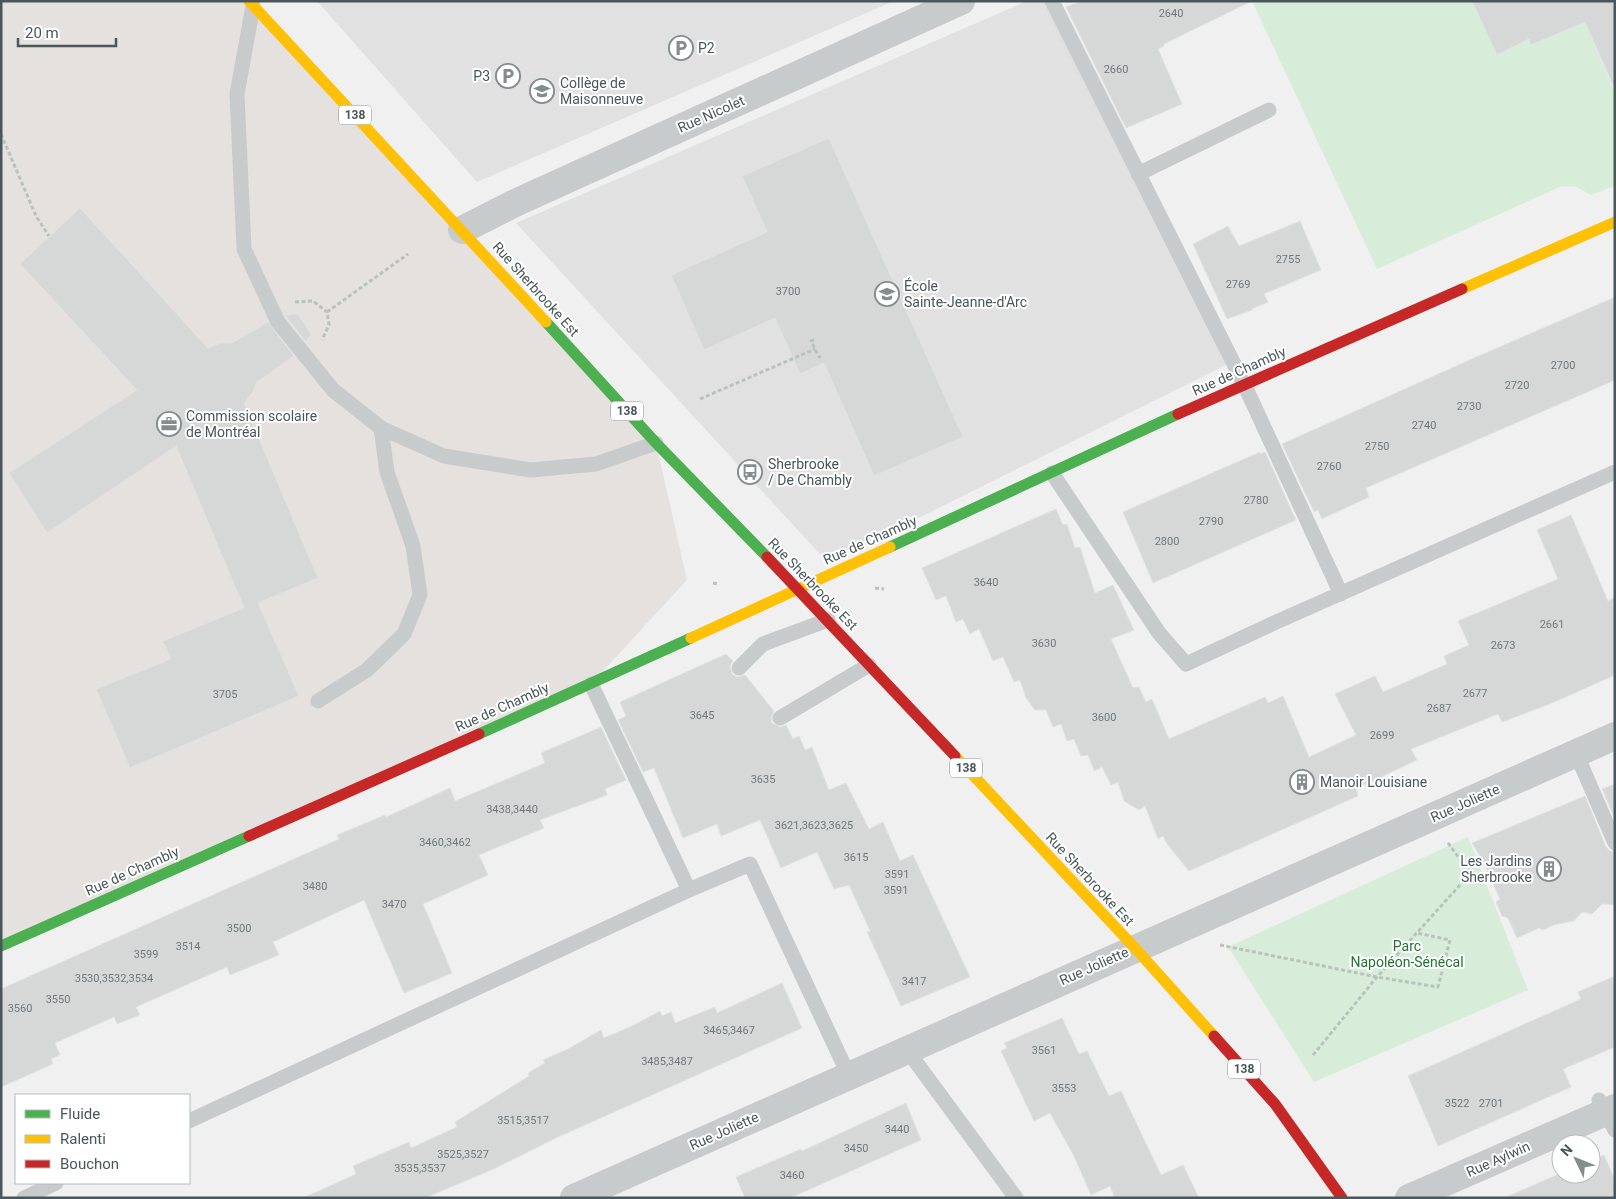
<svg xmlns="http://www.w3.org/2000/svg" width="1616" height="1199" viewBox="0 0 1616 1199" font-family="Roboto,sans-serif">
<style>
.commercial{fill:#e4e1de}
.education{fill:#e2e1e2}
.green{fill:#d7edd9}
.building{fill:#d6d8d8;stroke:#e1e2e2}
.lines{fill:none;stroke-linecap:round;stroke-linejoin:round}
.path{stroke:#b8c3bd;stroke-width:3;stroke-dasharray:4 2.5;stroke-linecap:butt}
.lane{stroke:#c8cbcb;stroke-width:15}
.street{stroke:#c8cbcb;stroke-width:28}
.fast{stroke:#4caf50;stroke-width:11}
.slow{stroke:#ffc107;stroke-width:11}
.jam{stroke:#c62828;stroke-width:11}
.labels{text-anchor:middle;stroke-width:4;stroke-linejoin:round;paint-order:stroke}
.number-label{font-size:11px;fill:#6e787b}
.shield{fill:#fff;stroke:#80898c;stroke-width:1}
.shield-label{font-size:12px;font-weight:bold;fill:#49575a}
.poi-label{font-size:14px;fill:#49575a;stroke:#fff;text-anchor:start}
.street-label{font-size:14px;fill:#49575a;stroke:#fff}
.park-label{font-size:14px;fill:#217433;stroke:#fff}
</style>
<rect width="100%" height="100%" fill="#f0f0f0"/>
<path class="commercial" d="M1 1H249L656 443 687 580 591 684 1 945Z"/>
<path class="education" d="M317 1H894L477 182Z
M1027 1H1053L1226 365 828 563 516 223Z"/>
<path class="green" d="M1252 1H1479L1473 4 1497 55 1529 39 1532 45 1585 22 1615 93V186L1591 195 1577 187 1562 186 1377 269Z
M1468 837 1528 990 1314 1082 1228 947Z"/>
<path class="building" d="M1082 1H1252L1164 44V46L1158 49 1182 104 1126 128 1066 7Z
M1472 1H1615V90L1585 22 1531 45 1529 39 1497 55Z
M829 138 963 437 874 476 824 363 800 374 775 318 704 350 671 275 767 232 742 176Z
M80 208 208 348 220 343H232L268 322 294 356 257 382 253 392 244 403 318 578 258 603 299 696 130 768 96 689 171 659 163 641 244 608 176 446 47 533 9 473 137 390 20 264Z
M1300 221 1321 270 1264 294 1268 302 1252 309V310L1227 319 1193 244 1228 226 1239 246Z
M1615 297V380L1366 488 1369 497 1322 519 1318 510 1314 512 1282 444 1474 358Z
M298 314 311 334 306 342 285 315Z
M1260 452V454L1265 452 1296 520 1153 583 1123 512Z
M1056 509 1063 525 1067 524 1075 548 1080 547 1095 593 1113 585 1134 630 1111 639 1133 688 1139 687 1146 702 1152 699 1169 739 1265 697 1268 703 1283 696 1309 757 1356 735 1335 694 1375 676 1383 692 1447 664 1444 656 1469 645 1458 621 1558 579 1537 530 1571 515 1608 601 1615 597V675L1550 704 1502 722 1498 714 1411 749 1417 760 1356 789 1358 796 1189 871 1167 844 1163 836 1158 839 1145 806 1139 810 1124 801 1118 782 1111 785 1102 767 1094 771 1088 755 1081 756 1074 739 1067 741 1061 724 1053 727 1046 710H1035L1026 698 1020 680 1014 682 1003 657 993 661 979 629 970 634 963 619 956 622 946 596 936 600 922 568Z
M726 654 733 661 730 666 732 674 737 677 745 675 774 711 771 718 772 723 780 727 786 725 793 739 799 736 805 750 812 747 829 790 846 783 869 829 883 822 900 861 913 855 970 977 901 1006 867 932 870 931 849 885 834 889 817 852 781 868 760 820 721 836 717 824 683 838 654 768 643 772 618 720 626 716 620 702Z
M601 727 626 780 605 789 607 795 540 820 544 828 479 855 488 875 423 904 452 973 404 993 364 900 273 942 279 955 230 975 227 967 136 1007 140 1015 117 1024 114 1017 55 1043 60 1055 51 1059 53 1064 1 1087V989L339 839 337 835 385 815 386 817 450 788 455 801 545 763 541 753Z
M1615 784V819L1602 789Z
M1585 796 1606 847 1610 851 1615 852V905L1602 904 1592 914 1582 912 1574 921 1553 925 1543 930 1539 928 1517 938 1508 918 1502 916 1496 902 1500 899 1483 861 1472 843Z
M1615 976V1047L1563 1069 1571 1087 1438 1146 1408 1076 1581 999 1578 992Z
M782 983 802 1028 556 1138 496 1168 425 1198H303L356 1174 353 1166 409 1142 411 1148 457 1127 455 1122 529 1076 528 1073 545 1063 543 1060 570 1048 601 1030 604 1038 632 1026 660 1011 662 1016 671 1012 675 1023 715 1007 717 1013Z
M1062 1018 1079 1054 1087 1051 1109 1096 1121 1091 1161 1175 1183 1165 1199 1198H1111L1114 1196 1110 1186 1091 1195 1074 1156 1050 1113 1034 1121 1001 1051 1007 1048 1004 1043Z
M906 1103 921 1140 790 1198H745L736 1177 801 1149 802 1151Z
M1604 1155 1615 1180V1198H1504L1561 1173 1591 1174V1161Z"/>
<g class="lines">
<path class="path" d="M1 134 36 216 49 236
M295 302 313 301 327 312 329 325 322 340
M327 312 408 254
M814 340 811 341 819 357 821 356
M700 399 815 349
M713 583 718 584
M875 588 884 589
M1220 945 1377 977 1438 987 1450 940 1417 933
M1313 1055 1377 977 1469 875 1468 870 1448 843"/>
<path class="lane" d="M1052 1 1244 384 1341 594
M253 6 237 94 244 249 278 322 333 390 381 428 444 456 531 470 596 464 656 443
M1138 174 1269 110
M1052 473 1159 633 1186 664 1274 623 1615 472
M739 668 763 644 828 620
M591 684 689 890 750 864 849 1076
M318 701 367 670 404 634 420 595 413 546 387 472 381 428
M780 718 869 665
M1576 753 1615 843
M907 1050 1016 1198
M1599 1100 1615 1130
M189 1121 689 890
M24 1198 56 1183"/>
<path class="street" d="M462 230 515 203 961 1
M574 1198 1615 736
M1409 1198 1615 1108"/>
<path class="fast" d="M546 322 656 443 767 557
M890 547 1178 414
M479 734 691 638
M1 946 249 836"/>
<path class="slow" d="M249 1 546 322
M1462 289 1615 222
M691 638 890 547
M955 756 1135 948 1214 1036"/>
<path class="jam" d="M1178 414 1462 289
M767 557 955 756
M249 836 479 734
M1214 1036 1275 1104 1342 1198"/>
</g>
<defs>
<symbol id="parking-ring" viewBox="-11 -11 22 22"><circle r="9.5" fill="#fff" stroke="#838d8e" stroke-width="1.5"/><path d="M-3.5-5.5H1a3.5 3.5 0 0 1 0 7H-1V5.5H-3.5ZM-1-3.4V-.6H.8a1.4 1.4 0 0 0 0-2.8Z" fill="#838d8e"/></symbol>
<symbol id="university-ring" viewBox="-11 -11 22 22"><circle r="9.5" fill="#fff" stroke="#838d8e" stroke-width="1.5"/><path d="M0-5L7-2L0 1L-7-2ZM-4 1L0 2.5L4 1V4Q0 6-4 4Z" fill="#838d8e"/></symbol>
<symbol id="school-ring" viewBox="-11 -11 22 22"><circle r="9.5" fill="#fff" stroke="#838d8e" stroke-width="1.5"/><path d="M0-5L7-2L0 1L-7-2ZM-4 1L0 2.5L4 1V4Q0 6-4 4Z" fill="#838d8e"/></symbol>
<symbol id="office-ring" viewBox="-11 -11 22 22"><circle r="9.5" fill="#fff" stroke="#838d8e" stroke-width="1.5"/><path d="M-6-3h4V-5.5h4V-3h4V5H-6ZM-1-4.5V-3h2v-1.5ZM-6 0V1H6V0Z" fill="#838d8e"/></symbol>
<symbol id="bus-ring" viewBox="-11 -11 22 22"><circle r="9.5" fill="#fff" stroke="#838d8e" stroke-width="1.5"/><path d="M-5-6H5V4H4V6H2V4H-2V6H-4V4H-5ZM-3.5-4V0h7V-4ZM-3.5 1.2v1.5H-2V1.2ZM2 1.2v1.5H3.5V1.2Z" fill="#838d8e"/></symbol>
<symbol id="building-ring" viewBox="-11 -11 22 22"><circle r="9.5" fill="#fff" stroke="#838d8e" stroke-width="1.5"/><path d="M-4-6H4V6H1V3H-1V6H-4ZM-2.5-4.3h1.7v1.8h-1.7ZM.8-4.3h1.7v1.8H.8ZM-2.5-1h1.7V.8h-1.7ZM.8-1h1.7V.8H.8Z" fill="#838d8e"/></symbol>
</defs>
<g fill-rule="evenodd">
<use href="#parking-ring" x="667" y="34" width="28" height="28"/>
<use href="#parking-ring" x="494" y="62" width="28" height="28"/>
<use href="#university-ring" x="528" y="77" width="28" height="28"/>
<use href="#school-ring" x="873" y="280" width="28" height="28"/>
<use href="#office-ring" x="155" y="410" width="28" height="28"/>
<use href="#bus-ring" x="736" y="458" width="28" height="28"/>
<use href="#building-ring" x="1288" y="768" width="28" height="28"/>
<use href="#building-ring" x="1535" y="855" width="28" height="28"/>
</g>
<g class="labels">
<g class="number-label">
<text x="1171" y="17">2640</text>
<text x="1116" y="73">2660</text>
<text x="1288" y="263">2755</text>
<text x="1238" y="288">2769</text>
<text x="788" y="295">3700</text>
<text x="1563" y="369">2700</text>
<text x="1517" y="389">2720</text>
<text x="1469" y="410">2730</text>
<text x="1424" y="429">2740</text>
<text x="1377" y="450">2750</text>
<text x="1329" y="470">2760</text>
<text x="1256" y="504">2780</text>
<text x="1211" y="525">2790</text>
<text x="1167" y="545">2800</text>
<text x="986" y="586">3640</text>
<text x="1552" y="628">2661</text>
<text x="1044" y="647">3630</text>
<text x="1503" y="649">2673</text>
<text x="1475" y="697">2677</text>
<text x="225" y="698">3705</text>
<text x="1439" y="712">2687</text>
<text x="702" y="719">3645</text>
<text x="1104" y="721">3600</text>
<text x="1382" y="739">2699</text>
<text x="763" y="783">3635</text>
<text x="512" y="813">3438,3440</text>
<text x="814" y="829">3621,3623,3625</text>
<text x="445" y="846">3460,3462</text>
<text x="856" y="861">3615</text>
<text x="897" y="878">3591</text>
<text x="315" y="890">3480</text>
<text x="896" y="894">3591</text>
<text x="394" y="908">3470</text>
<text x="239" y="932">3500</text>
<text x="188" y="950">3514</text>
<text x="146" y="958">3599</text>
<text x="114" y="982">3530,3532,3534</text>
<text x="914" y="985">3417</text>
<text x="58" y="1003">3550</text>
<text x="20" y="1012">3560</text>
<text x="729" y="1034">3465,3467</text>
<text x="1044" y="1054">3561</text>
<text x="667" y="1065">3485,3487</text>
<text x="1064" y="1092">3553</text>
<text x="1457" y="1107">3522</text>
<text x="1491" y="1107">2701</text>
<text x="523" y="1124">3515,3517</text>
<text x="897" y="1133">3440</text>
<text x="856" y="1152">3450</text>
<text x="463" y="1158">3525,3527</text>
<text x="420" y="1172">3535,3537</text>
<text x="792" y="1179">3460</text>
</g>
<g class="shield">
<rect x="339" y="105.5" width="32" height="19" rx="4"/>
<rect x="611" y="401.5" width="32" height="19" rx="4"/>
<rect x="950" y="758.5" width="32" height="19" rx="4"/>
<rect x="1228" y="1059.5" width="32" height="19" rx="4"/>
</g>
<g class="shield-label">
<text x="355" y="119">138</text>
<text x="627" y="415">138</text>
<text x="966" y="772">138</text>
<text x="1244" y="1073">138</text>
</g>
<g class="poi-label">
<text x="698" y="53">P2</text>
<text x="490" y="81" text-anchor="end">P3</text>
<text x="560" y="88">Collège de<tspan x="560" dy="16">Maisonneuve</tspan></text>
<text x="904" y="291">École<tspan x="904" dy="16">Sainte-Jeanne-d'Arc</tspan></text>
<text x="186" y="421">Commission scolaire<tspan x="186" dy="16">de Montréal</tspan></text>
<text x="768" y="469">Sherbrooke<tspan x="768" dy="16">/ De Chambly</tspan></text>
<text x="1320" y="787">Manoir Louisiane</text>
<text x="1532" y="866" text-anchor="end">Les Jardins<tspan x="1532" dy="16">Sherbrooke</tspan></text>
</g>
<g class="street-label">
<text transform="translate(711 114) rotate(-24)" y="5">Rue Nicolet</text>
<text transform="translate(536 289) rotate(48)" y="5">Rue Sherbrooke Est</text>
<text transform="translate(1239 371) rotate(-24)" y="5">Rue de Chambly</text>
<text transform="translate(870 540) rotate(-24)" y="5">Rue de Chambly</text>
<text transform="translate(813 584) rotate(46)" y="5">Rue Sherbrooke Est</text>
<text transform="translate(502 707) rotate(-24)" y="5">Rue de Chambly</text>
<text transform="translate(1465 803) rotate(-24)" y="5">Rue Joliette</text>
<text transform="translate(132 871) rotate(-24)" y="5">Rue de Chambly</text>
<text transform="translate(1090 879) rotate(47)" y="5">Rue Sherbrooke Est</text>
<text transform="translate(1094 966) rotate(-24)" y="5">Rue Joliette</text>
<text transform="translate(724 1131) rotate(-24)" y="5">Rue Joliette</text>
<text transform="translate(1498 1159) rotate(-24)" y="5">Rue Aylwin</text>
</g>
<g class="park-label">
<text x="1407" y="951">Parc<tspan x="1407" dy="16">Napoléon-Sénécal</tspan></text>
</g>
</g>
<rect width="1616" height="1199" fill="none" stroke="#49575a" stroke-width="5"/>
<rect x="15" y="1094" width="175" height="90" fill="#ffffff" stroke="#b6bcbd"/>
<rect x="25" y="1110" width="25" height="8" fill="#4caf50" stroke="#b6bcbd"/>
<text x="60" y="1119" font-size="15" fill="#49575a">Fluide</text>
<rect x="25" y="1135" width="25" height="8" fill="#ffc107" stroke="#b6bcbd"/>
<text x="60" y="1144" font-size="15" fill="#49575a">Ralenti</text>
<rect x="25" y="1160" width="25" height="8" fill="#c62828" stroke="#b6bcbd"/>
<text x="60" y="1169" font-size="15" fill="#49575a">Bouchon</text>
<g transform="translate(1576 1159) rotate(313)"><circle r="24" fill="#ffffff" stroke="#b6bcbd"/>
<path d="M0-4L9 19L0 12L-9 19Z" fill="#838d8e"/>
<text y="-8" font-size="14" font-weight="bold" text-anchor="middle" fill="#49575a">N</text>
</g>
<path d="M18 38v8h98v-8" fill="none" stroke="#49575a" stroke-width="2.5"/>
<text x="25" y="38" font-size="15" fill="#49575a" stroke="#ffffff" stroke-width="4" paint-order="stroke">20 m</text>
</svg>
